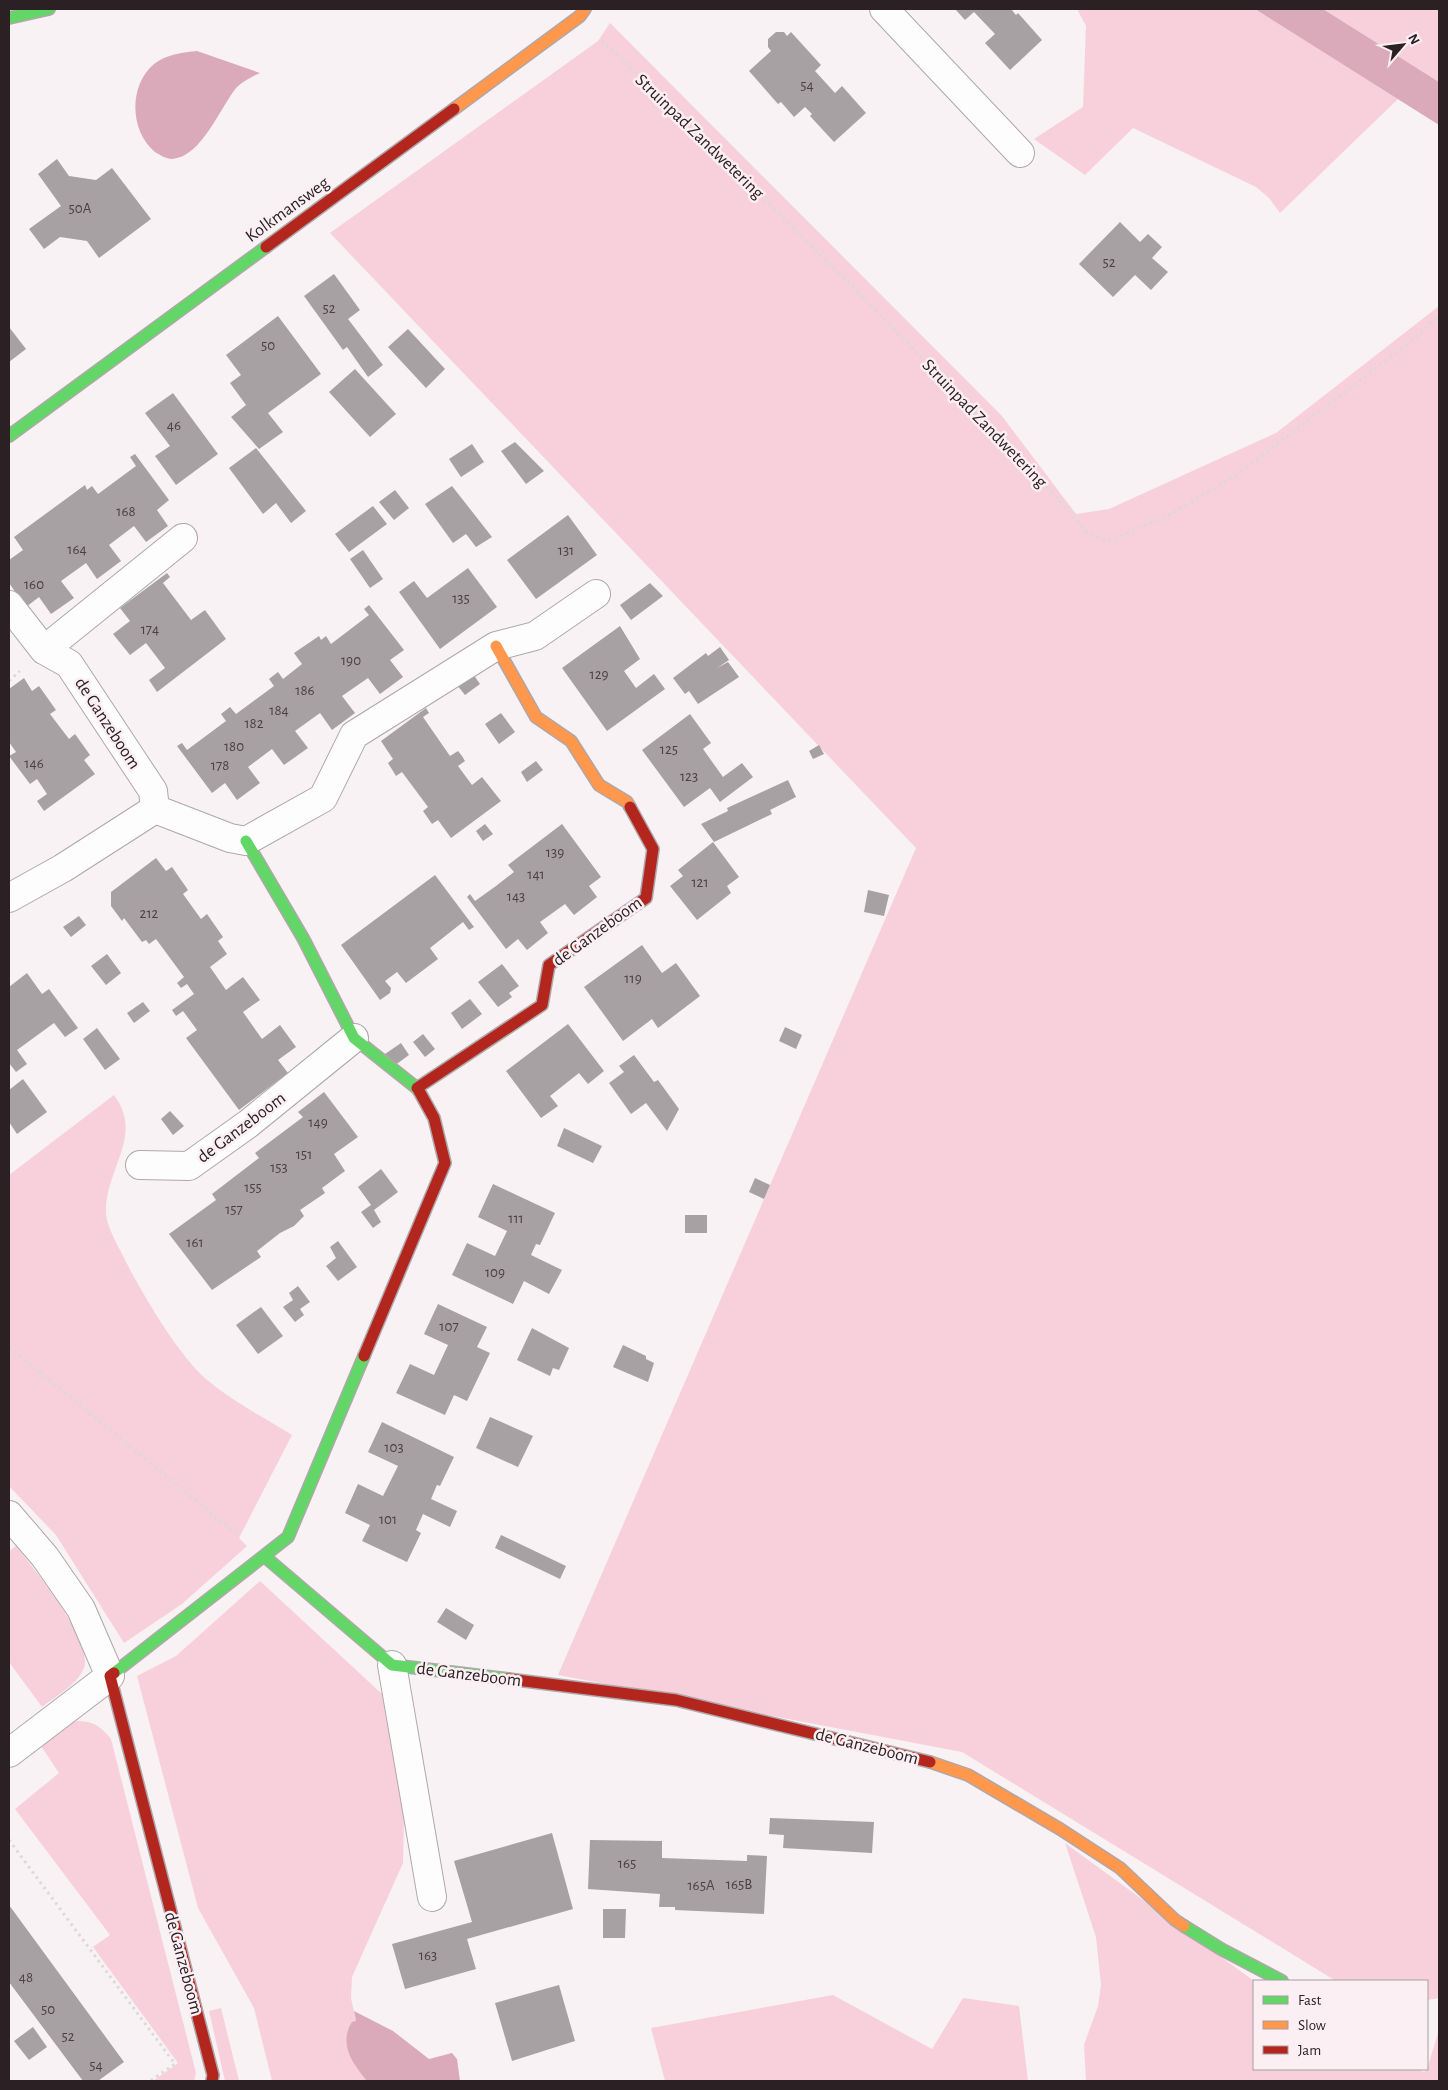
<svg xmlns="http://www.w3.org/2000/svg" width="1448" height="2090" viewBox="0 0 1448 2090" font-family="'Alegreya Sans',sans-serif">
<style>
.green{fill:#f7d0dc}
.water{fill:#dbaaba}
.building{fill:#a8a1a3}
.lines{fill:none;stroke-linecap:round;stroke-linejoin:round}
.street-casing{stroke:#afa7aa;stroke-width:30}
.fast-casing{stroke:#afa7aa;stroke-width:14}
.slow-casing{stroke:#afa7aa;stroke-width:14}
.jam-casing{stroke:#afa7aa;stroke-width:14}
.path{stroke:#dbd9da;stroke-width:3;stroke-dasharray:2.5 4;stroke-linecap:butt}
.street{stroke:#fefdfd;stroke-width:28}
.fast{stroke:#63d668;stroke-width:11}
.slow{stroke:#ff974d;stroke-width:11}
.jam{stroke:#b3261e;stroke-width:11}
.labels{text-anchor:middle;stroke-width:5;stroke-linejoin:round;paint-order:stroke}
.number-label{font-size:15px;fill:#4a4144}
.street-label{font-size:18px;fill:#2b2124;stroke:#fbeff3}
</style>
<rect width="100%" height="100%" fill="#f8f2f4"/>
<path class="green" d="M1077 9H1255L1398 99 1280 213 1269 198 1256 187 1133 128 1085 175 1034 139 1083 107 1086 26Z
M1323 9H1439V82Z
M610 23 1002 416 1076 514 1109 509 1276 433 1439 306V1998L1427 2000V1981H1336L962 1752 558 1675 916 848 330 233 598 41Z
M114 1095C145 1136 104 1170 106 1214 107 1228 119 1247 125 1260 143 1295 177 1353 206 1379 232 1401 263 1417 292 1435L239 1538 247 1546 182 1604 124 1643 56 1535 9 1486V1175Z
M16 1546C32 1567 94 1641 84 1668 77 1685 56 1696 42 1707L9 1662V1551Z
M260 1581 382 1694 404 1817 403 1863 352 1977 351 1998 356 2021 355 2066 367 2081H272L254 2008 198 1908 137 1676 176 1656Z
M75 1721C92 1721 100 1725 111 1739L196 2073 194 2081H153L178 2063 93 1947 110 1935 15 1809 59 1773 39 1743 65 1725Z
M1065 1843 1254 1981V2069H1418L1424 2072 1427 2069 1439 2030V2081H1086L1084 2045 1098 2006 1101 1985 1096 1937Z
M833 1995 932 2049 963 1998 1019 2006 1028 2081H665L651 2028Z
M221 2008 239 2081H225L209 2011Z"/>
<path class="water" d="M1255 9H1323L1439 82V125Z
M197 51 260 73C251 77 244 81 237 87 220 107 202 157 172 159 166 159 160 155 155 152 130 132 128 86 154 64 165 55 183 52 197 51Z
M354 2011 393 2031 429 2059 452 2053 457 2059 460 2081H367C353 2064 338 2044 352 2022L356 2021Z"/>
<path class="building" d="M955 9H1011L1016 15 1018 13 1042 40 1010 70 985 43 995 34 974 12 965 20Z
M776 32H784L787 36 791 32 821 65 815 71 835 93 842 86 866 113 834 142 810 116 812 114 805 107 794 117 781 102 778 104 749 71 771 51 768 47V39Z
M57 159 69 176 96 180 112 168 151 219 99 258 87 241 60 237 44 249 29 229 61 206 38 174Z
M1120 222 1140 242 1148 234 1162 247 1152 258 1168 272 1151 290 1135 275 1113 297 1079 264Z
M334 274 360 310 348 319 383 365 368 377 347 347 343 350 304 296Z
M278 316 321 374 268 413 283 432 259 449 231 417 246 405 230 383 241 375 226 355Z
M9 327 26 349 9 362Z
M408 329 445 369 426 388 388 347Z
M355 369 396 414 370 437 329 392Z
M173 393 218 454 176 485 155 456 170 446 145 413Z
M515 442 544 471 526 484 501 451Z
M472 444 484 462 461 477 449 459Z
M256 448 306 511 291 523 276 503 263 514 229 468Z
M135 454 169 500 157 510 168 526 146 542 134 526 109 545 121 561 97 579 86 563 61 581 74 598 51 614 39 597 26 607 9 583V560L23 550 14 537 85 485 87 490 92 486 98 494 136 466 130 457Z
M452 486 492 537 476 547 466 534 453 543 425 504Z
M395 490 409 508 394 520 379 502Z
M373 506 387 524 349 552 335 534Z
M568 515 597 555 536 599 507 560Z
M363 550 383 579 370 588 350 559Z
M468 568 497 607 440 649 399 592 414 581 427 598Z
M167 573 170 577 163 583 191 620 205 610 226 639 157 692 149 680 165 668 146 643 130 655 113 634 130 621 120 608Z
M650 583 663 596 631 620 620 605Z
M369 605 404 650 390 660 403 677 380 694 368 678 342 696 355 713 332 730 320 713 295 731 308 748 284 765 272 749 248 767 260 783 237 800 225 783 212 793 177 746 182 743 187 750 226 721 221 714 230 707 236 714 274 686 269 679 278 672 283 679 302 664 294 653 319 636 321 640 326 636 331 644 369 615 364 609Z
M620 626 640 659 624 671 636 688 654 674 665 689 607 731 562 668Z
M720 647 729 660 717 668 728 662 739 677 698 704 689 691 685 694 673 678 706 653 708 656Z
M473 674 480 684 465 695 457 685Z
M24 678 32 691 39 686 56 710 50 714 69 739 75 734 90 755 84 760 95 774 44 811 37 801 47 794 37 779 30 784 9 756 16 752 9 742V689Z
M426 708 429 713 423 717 450 756 458 751 462 756 465 761 458 766 472 785 482 777 501 801 451 838 438 820 432 824 423 811 428 807 402 772 396 776 388 763 393 759 381 741Z
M501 713 515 732 499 744 485 724Z
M690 714 711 743 703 749 723 777 742 763 753 777 720 802 710 788 684 807 642 750Z
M819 745 824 754 813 759 809 751Z
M536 761 543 770 527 782 521 772Z
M788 780 796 797 770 810 772 814 714 842 701 824 728 811 727 808Z
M485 824 493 834 483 841 476 831Z
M562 824 601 877 589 886 597 897 574 915 565 904 540 922 548 933 527 950 518 939 506 949 467 897 470 894 475 901 496 886 514 872 508 865Z
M713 842 739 877 727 886 731 893 697 920 670 886 683 876 678 870Z
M156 858 166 871 172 867 188 890 183 894 201 919 207 914 223 937 218 941 227 954 210 967 226 990 243 977 260 1000 243 1012 262 1039 280 1025 296 1047 278 1060 288 1073 239 1110 186 1038 197 1030 183 1011 176 1016 172 1010 194 994 187 984 181 988 177 983 184 977 156 939 149 944 146 940 142 942 124 918 122 921 111 906V892Z
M435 875 474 927 469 930 463 922 430 948 438 959 406 983 397 972 385 981 391 988 390 993 380 1000 341 945Z
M868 890 889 895 884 916 864 912Z
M79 916 86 925 71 937 63 927Z
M642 945 662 973 676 963 700 996 658 1028 652 1019 623 1041 584 987Z
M107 954 121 973 106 985 91 966Z
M502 964 519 986 509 993 512 997 498 1007 478 982Z
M27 973 42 994 49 989 78 1028 65 1037 54 1023 17 1050 27 1064 16 1072 9 1063V987Z
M470 999 482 1014 462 1029 451 1013Z
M143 1002 150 1011 134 1023 127 1013Z
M568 1024 604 1071 588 1084 579 1073 550 1096 558 1106 541 1118 506 1071Z
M785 1027 802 1035 796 1049 779 1041Z
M97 1028 120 1059 105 1070 83 1039Z
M423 1034 435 1049 425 1057 413 1042Z
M401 1043 409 1055 394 1066 385 1054Z
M634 1055 654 1082 658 1080 679 1109 667 1131 646 1103 631 1114 609 1083 624 1072 619 1066Z
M23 1079 47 1112 17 1134 9 1122V1090Z
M324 1092 358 1137 334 1154 345 1171 322 1188 325 1193 300 1210 304 1216 294 1226 280 1233 257 1251 261 1257 212 1290 169 1234 216 1200 212 1194 259 1158 255 1153 303 1117 298 1112Z
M170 1111 184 1126 173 1135 161 1119Z
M564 1128 602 1146 593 1163 557 1146Z
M381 1169 398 1192 374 1210 381 1222 373 1228 361 1212 371 1205 358 1187Z
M755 1178 770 1185 764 1199 749 1192Z
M493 1184 555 1213 540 1245 536 1244 531 1255 562 1270 549 1294 524 1281 513 1304 452 1275 467 1243 495 1256 507 1231 478 1217Z
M685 1215H707V1233H685Z
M338 1241 357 1267 338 1281 326 1266 336 1258 330 1247Z
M298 1286 310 1302 300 1309 304 1315 295 1322 283 1307 293 1300 289 1293Z
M438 1304 487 1327 477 1347 490 1353 467 1401 454 1395 445 1415 396 1393 410 1364 434 1375 448 1345 424 1334Z
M261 1307 283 1336 258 1354 236 1325Z
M532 1328 569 1348 559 1370 553 1368 550 1376 517 1360Z
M623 1345 646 1356V1359L654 1363 648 1382 613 1367Z
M490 1417 533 1436 518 1467 476 1448Z
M382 1422 454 1457 440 1486 437 1485 431 1499 457 1511 450 1527 423 1514 416 1530 421 1533 407 1562 362 1541 370 1525 345 1513 358 1484 383 1496 398 1466 368 1452Z
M501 1535 566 1566 560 1579 495 1548Z
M446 1608 474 1625 466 1640 437 1622Z
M770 1818 874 1822 872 1853 783 1848 784 1835 769 1834Z
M552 1833 573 1909 467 1939 476 1969 405 1989 392 1944 472 1922 454 1861Z
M590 1840 662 1841V1858L747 1861V1855L767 1856 764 1914 675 1910V1907H659L660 1894 588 1889Z
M9 1905 124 2062 98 2081H83L9 1982Z
M603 1909H626L625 1938H603Z
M559 1985 575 2041 512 2061 495 2003Z
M33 2027 47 2047 29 2060 14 2041Z"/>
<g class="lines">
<defs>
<path id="street" d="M884 9 1020 153
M9 605 44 650 69 664 153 791 155 809
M44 650 183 538
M155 809 230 838 246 841 323 798 354 735 496 646 535 636 596 594
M9 898 63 868 155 809
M140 1165 189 1166 248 1124 354 1038
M9 1515 45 1557 81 1609 110 1676 9 1753
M392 1665 432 1897"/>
<path id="fast" d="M9 18 49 9
M9 436 266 247
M246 841 303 938 354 1038 418 1089
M264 1556 392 1665 508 1679
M114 1673 288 1537 364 1356
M1184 1926 1221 1949 1282 1981"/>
<path id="slow" d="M454 109 580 16 585 9
M496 646 536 717 571 741 599 785 627 802 630 807
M930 1762 968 1775 1060 1829 1120 1868 1175 1920 1184 1926"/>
<path id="jam" d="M266 247 454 109
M417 1088 542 1005 549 965 646 898 653 849 630 807
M364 1356 445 1163 434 1118 418 1089
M114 1673 110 1676 213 2075 212 2081
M508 1679 676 1700 930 1762"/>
</defs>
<use href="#street" class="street-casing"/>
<use href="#fast" class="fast-casing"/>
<use href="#slow" class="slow-casing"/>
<use href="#jam" class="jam-casing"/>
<path class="path" d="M602 40 850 284 1054 494 1089 535 1110 541 1173 513 1238 474 1414 339 1439 316
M9 681 20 671
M9 1347 238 1535
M9 1840 175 2064 150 2081"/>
<use href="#street" class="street"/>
<use href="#fast" class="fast"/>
<use href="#slow" class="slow"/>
<use href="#jam" class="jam"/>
</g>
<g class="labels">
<g class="number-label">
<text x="807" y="90">54</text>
<text x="80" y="213">50A</text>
<text x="1109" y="267">52</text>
<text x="329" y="313">52</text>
<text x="268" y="350">50</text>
<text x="174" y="430">46</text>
<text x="126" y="516">168</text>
<text x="77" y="554">164</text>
<text x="566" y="555">131</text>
<text x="34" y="589">160</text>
<text x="461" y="603">135</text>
<text x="150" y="634">174</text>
<text x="351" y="665">190</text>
<text x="599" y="679">129</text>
<text x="305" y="695">186</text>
<text x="279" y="715">184</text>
<text x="254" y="728">182</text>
<text x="234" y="751">180</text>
<text x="669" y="754">125</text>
<text x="34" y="768">146</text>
<text x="220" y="770">178</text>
<text x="689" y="781">123</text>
<text x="555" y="857">139</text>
<text x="536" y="879">141</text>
<text x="700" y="887">121</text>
<text x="516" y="901">143</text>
<text x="149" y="918">212</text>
<text x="633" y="983">119</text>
<text x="318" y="1127">149</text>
<text x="304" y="1159">151</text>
<text x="279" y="1172">153</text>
<text x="253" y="1192">155</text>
<text x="234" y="1214">157</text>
<text x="516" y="1223">111</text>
<text x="195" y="1247">161</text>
<text x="495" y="1277">109</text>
<text x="449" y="1331">107</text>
<text x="394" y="1452">103</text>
<text x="388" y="1524">101</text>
<text x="627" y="1868">165</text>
<text x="739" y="1889">165B</text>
<text x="701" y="1890">165A</text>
<text x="428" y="1960">163</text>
<text x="26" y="1982">48</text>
<text x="48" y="2014">50</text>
<text x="68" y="2041">52</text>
<text x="96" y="2070">54</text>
</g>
<g class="street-label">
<text transform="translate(700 136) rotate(44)" y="6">Struinpad Zandwetering</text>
<text transform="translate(287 209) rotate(-36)" y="6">Kolkmansweg</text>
<text transform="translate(985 423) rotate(46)" y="6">Struinpad Zandwetering</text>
<text transform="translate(108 723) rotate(57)" y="6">de Ganzeboom</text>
<text transform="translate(597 931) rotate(-36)" y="6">de Ganzeboom</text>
<text transform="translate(241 1127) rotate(-37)" y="6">de Ganzeboom</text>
<text transform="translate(469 1674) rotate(7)" y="6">de Ganzeboom</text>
<text transform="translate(867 1746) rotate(14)" y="6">de Ganzeboom</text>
<text transform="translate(184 1963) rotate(75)" y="6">de Ganzeboom</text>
</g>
</g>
<rect width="1448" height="2090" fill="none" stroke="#2b2124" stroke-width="20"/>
<rect x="1253" y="1980" width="175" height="90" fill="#fbeff3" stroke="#a89da0"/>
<rect x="1263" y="1996" width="25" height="8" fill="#63d668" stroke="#a89da0"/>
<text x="1298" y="2005" font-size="15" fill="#2b2124">Fast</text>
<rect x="1263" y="2021" width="25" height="8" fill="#ff974d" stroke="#a89da0"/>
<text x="1298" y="2030" font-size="15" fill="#2b2124">Slow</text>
<rect x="1263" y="2046" width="25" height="8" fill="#b3261e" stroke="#a89da0"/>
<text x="1298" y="2055" font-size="15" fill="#2b2124">Jam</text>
<g transform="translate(1403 45) rotate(62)" stroke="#fbeff3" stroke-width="4" paint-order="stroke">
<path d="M0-4L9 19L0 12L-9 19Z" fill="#2b2124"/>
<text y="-8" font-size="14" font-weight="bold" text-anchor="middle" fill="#2b2124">N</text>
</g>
</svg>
